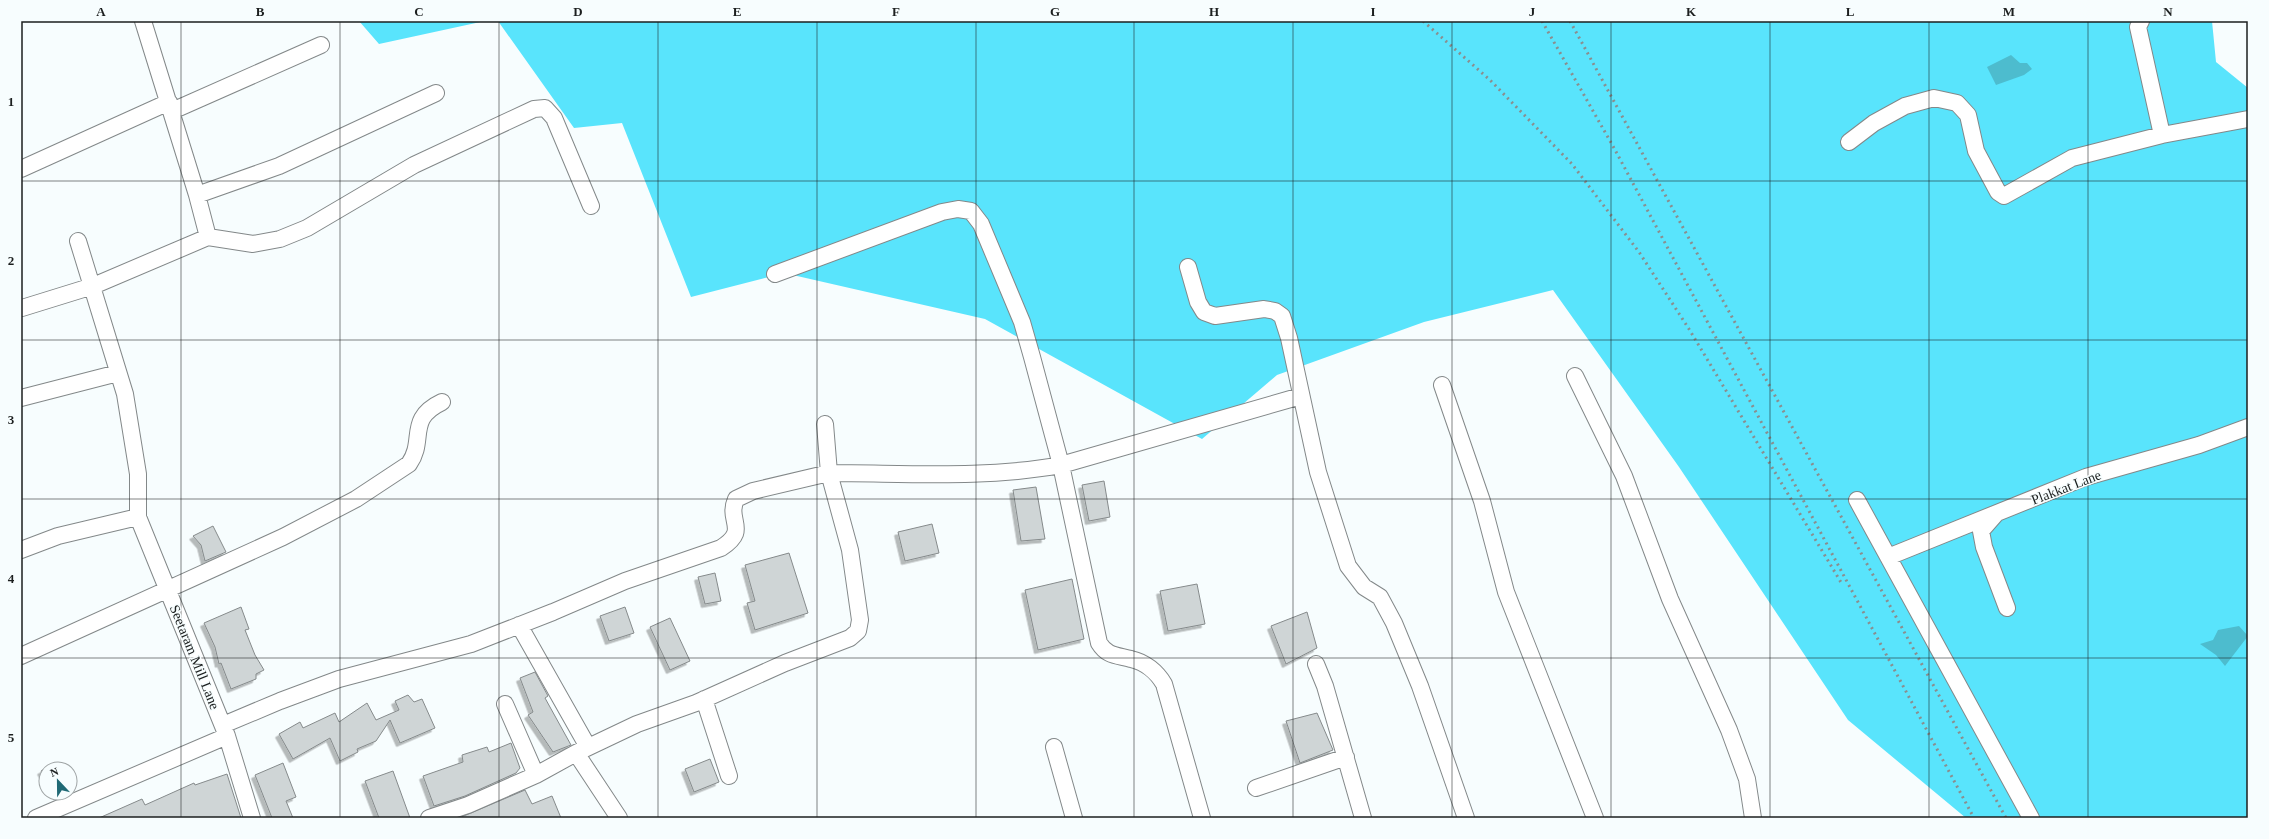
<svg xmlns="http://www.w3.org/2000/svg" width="2269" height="839" viewBox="0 0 2269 839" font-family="Georgia,serif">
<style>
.green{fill:#59e4fc}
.water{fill:#4dbcce}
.building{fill:#cfd5d6;stroke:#858a8b;filter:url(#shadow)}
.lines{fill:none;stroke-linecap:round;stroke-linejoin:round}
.minor-casing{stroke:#838889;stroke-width:18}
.minor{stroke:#fff;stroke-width:16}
.rail{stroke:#8a8e8f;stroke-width:3;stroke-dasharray:2 4;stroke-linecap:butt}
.grid{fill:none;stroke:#1c1f1f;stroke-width:1;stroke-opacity:0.55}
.labels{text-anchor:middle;stroke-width:3;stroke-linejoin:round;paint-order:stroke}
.street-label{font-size:14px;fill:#1c1f1f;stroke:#f7fdfe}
.neatline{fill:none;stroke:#1c1f1f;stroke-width:1.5}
.grid-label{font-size:13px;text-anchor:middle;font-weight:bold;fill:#1c1f1f}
</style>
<defs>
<filter id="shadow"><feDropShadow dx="-3.5" dy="3.5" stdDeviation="0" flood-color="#0004"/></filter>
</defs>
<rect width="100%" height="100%" fill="#f7fdfe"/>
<path class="green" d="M359 21H485L379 44Z
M498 21H2212L2216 62 2248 88V818H1966L1848 720 1679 467 1553 290 1424 322 1277 375 1202 439 985 319 784 273 691 297 622 123 574 128Z"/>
<path class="water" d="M2011 55 2020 63H2027L2032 69 2024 75 1996 85 1987 67Z
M2239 626 2248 636 2225 666 2216 655 2200 644 2213 640 2218 630Z"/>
<path class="building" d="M1104 481 1110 517 1089 521 1082 485Z
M1036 487 1045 539 1021 541 1013 490Z
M932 524 939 553 905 561 898 532Z
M213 526 226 552 205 561 201 545 193 536Z
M789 553 808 613 755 630 747 603 755 601 745 565Z
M715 573 721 601 705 604 698 577Z
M1072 579 1084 639 1038 650 1025 590Z
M1197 584 1205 624 1168 631 1160 591Z
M241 607 249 629 245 630 255 655 264 670 256 674V679L231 689 221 663 219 664 215 647 204 623Z
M625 607 634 633 609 641 600 616Z
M1307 612 1317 648 1286 664 1271 626Z
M670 618 690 661 670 670 650 627Z
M535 672 548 696 545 698 571 745 553 752 528 715 533 712 520 678Z
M408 695 414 702 422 699 435 728 400 743 390 720 376 741 357 749 358 752 340 761 330 738 293 759 279 734 300 722 303 728 335 713 339 722 367 703 376 720 399 710 395 701Z
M1317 713 1333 750 1300 763 1286 721Z
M511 743 520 768 516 773 465 796 434 806 423 776 463 762 462 755 487 747 489 752Z
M710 759 719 782 694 792 685 769Z
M55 763 59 769H46V780L41 771Z
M283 763 296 797 286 801 293 818H272L255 775Z
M393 771 410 818H379L365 781Z
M227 774 241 818H99L142 799 145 805 194 783 195 785Z
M525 790 532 804 552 796 561 818H459Z"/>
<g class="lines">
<defs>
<path id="minor" d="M2141 21 2138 27 2162 135
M172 111 321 45
M1849 142 1874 123 1905 106 1934 98 1957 103 1968 115 1976 151 1998 192 2004 196 2072 158 2162 135 2248 119
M21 169 169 102
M197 195 279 166 436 93
M208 237 253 244 280 239 307 228 414 165 534 109 545 108 554 118 591 206
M78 241 125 394 138 474V517L227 736 252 818
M1188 267 1198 302 1204 312 1215 316 1264 309 1275 311 1282 316 1289 338 1318 472 1348 566 1364 587 1380 597 1394 623 1420 686 1466 818
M775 274 942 212 958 209 971 211 981 224 1022 322 1032 357 1061 465 1099 643C1107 656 1116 655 1131 659 1145 662 1157 672 1164 684L1202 818
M22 308 93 286 208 237 197 195 143 21
M1575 376 1624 476 1670 599 1729 730 1747 779 1753 818
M1442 385 1482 501 1506 592 1595 818
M21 398 118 373
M825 424 829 473C906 473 986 479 1061 465L1301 396
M1857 500 2031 818
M1995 515 1981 531 1984 547 2007 608
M21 550 58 536 138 517
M1888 557 2086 477 2199 445 2248 427
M519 625 588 747
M21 656 283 537 356 499 409 464C426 440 406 419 442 402
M1316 664 1325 686 1363 818
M704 699 729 776
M505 704 536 775 576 753 619 818
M223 725 280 701 339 679 471 644 553 612 625 581 721 548C750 529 726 522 736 499L753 491 829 473 850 550 860 620 858 631 850 638 785 663 696 703 637 724 576 753
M1054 747 1074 818
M1256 788 1346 757
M36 818 227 736
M429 818 468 805 536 775"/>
</defs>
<use href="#minor" class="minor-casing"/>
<use href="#minor" class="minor"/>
<path class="rail" d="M1423 21 1490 80 1572 164 1639 252 1689 329 1842 584
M1542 21 1614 148 1974 818
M1570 21 2006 818"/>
</g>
<path class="grid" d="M181 21V818M340 21V818M499 21V818M658 21V818M817 21V818M976 21V818M1134 21V818M1293 21V818M1452 21V818M1611 21V818M1770 21V818M1929 21V818M2088 21V818M21 181H2248M21 340H2248M21 499H2248M21 658H2248"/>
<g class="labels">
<g class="street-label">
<text transform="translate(2066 487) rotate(-21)" y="5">Plakkat Lane</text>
<text transform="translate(195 657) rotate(68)" y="5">Seetaram Mill Lane</text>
</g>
</g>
<rect width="2269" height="839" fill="none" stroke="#f7fdfe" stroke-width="44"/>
<g transform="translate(58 781) rotate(338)"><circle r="19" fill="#f7fdfe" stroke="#9fa4a5"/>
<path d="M0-3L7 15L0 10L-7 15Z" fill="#1f6975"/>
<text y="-6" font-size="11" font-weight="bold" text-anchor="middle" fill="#1c1f1f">N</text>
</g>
<rect x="22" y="22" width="2225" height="795" class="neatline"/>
<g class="grid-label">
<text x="101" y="16">A</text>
<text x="260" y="16">B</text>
<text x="419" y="16">C</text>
<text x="578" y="16">D</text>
<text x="737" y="16">E</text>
<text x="896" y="16">F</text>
<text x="1055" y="16">G</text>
<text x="1214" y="16">H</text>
<text x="1373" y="16">I</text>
<text x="1532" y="16">J</text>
<text x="1691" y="16">K</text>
<text x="1850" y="16">L</text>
<text x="2009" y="16">M</text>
<text x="2168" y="16">N</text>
<text x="11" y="106">1</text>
<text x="11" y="265">2</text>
<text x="11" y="424">3</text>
<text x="11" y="583">4</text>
<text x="11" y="742">5</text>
</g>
</svg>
